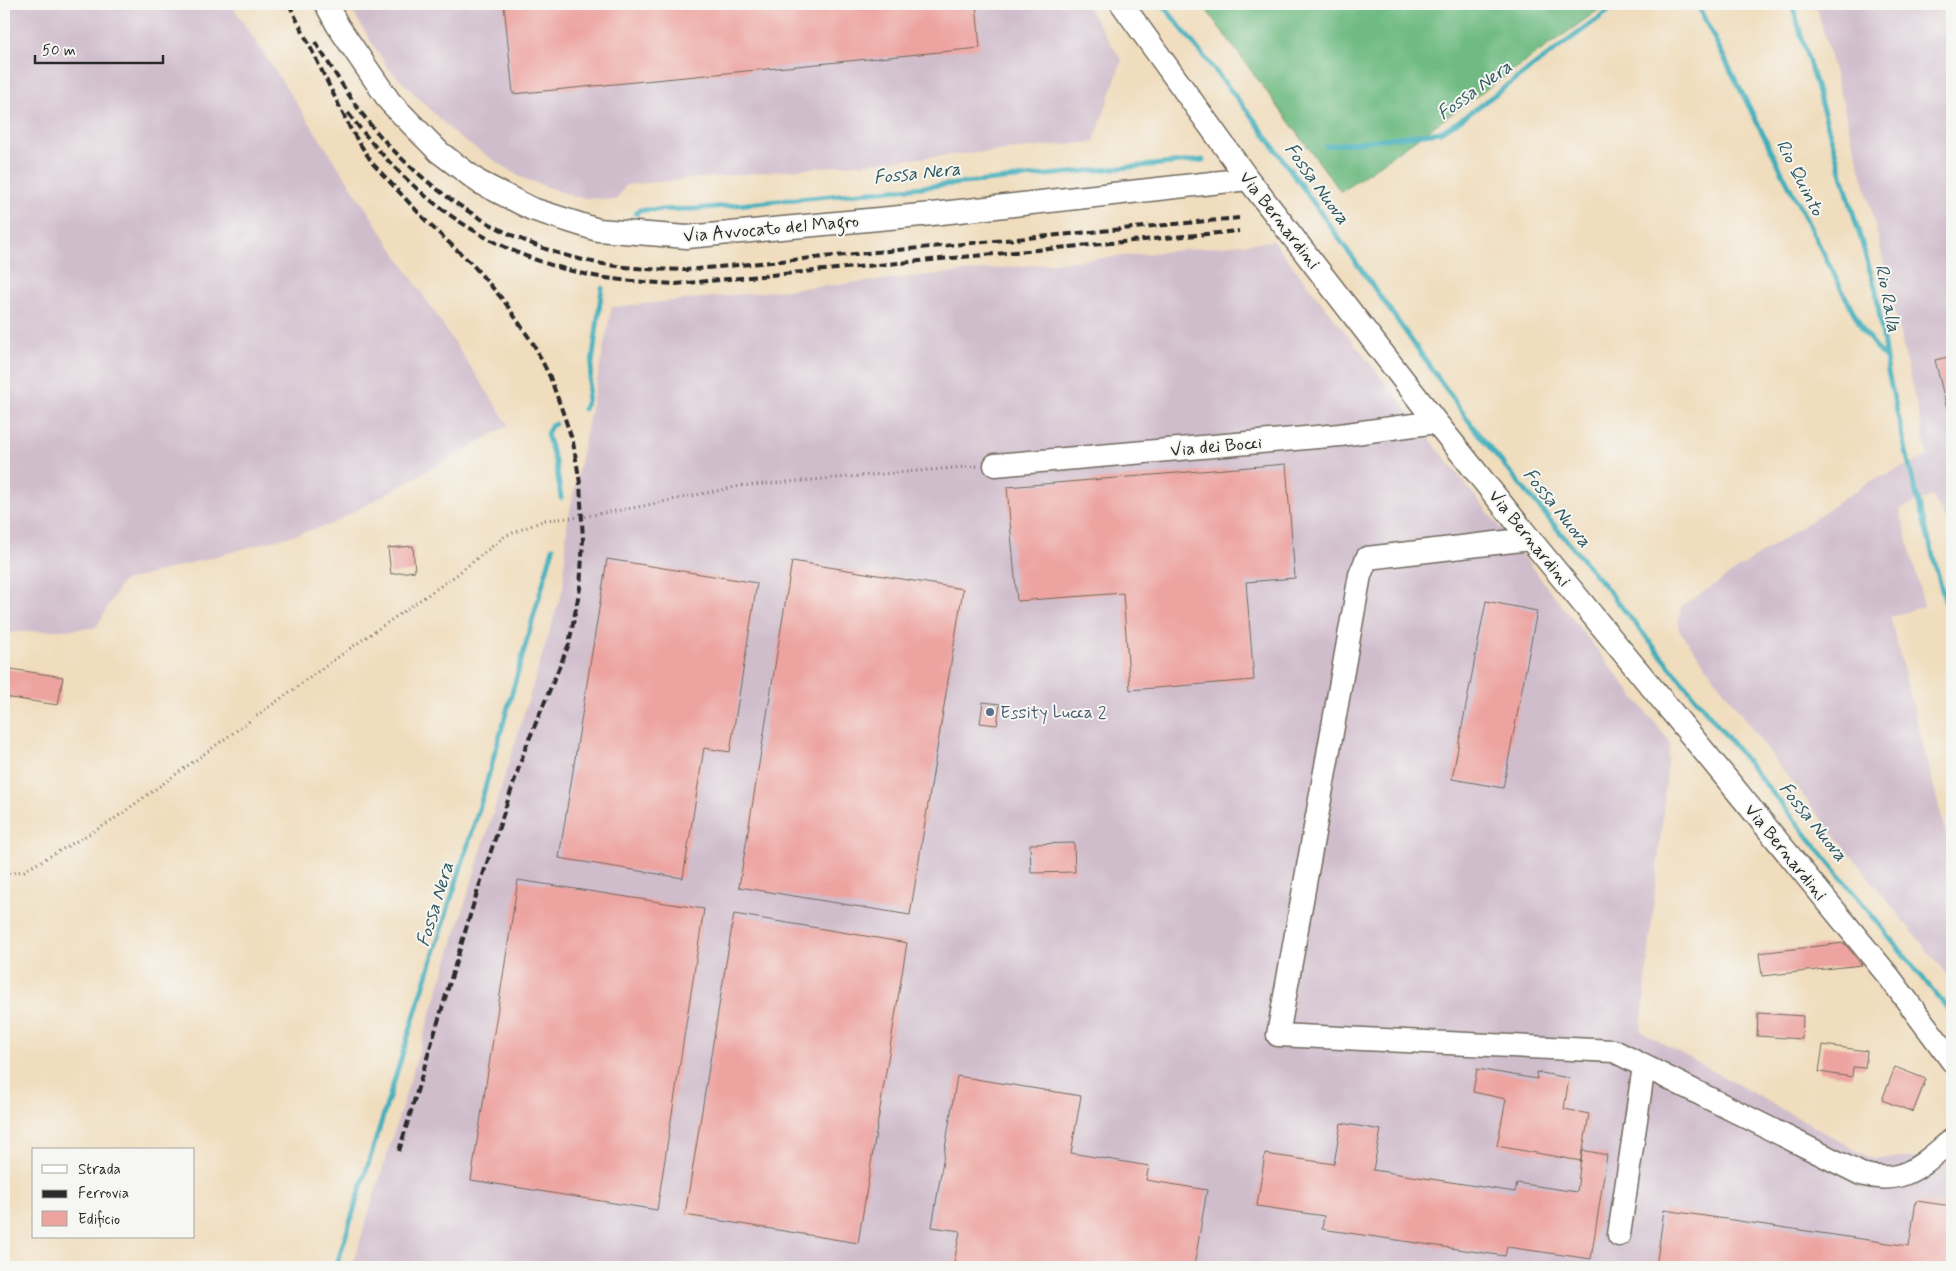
<svg xmlns="http://www.w3.org/2000/svg" width="1956" height="1271" viewBox="0 0 1956 1271" font-family="Mynerve,sans-serif">
<style>
.industrial{fill:#d0bdcc}
.forest{fill:#6fbb83;stroke:#4d7357}
.lines{fill:none;stroke-linecap:round;stroke-linejoin:round}
.stream{stroke:#40afbc;stroke-width:5}
.building{fill:#eda4a1}
.minor-casing{stroke:#70695e;stroke-width:25}
.path{stroke:#70695e;stroke-width:3;stroke-dasharray:1 4;stroke-linecap:butt}
.minor{stroke:#fff;stroke-width:22}
.rail{stroke:#2b2b2b;stroke-width:4;stroke-dasharray:8 4;stroke-linecap:butt}
.service-dot{fill:#5c6f8a;stroke:#f6f6f2;stroke-width:2}
.labels{text-anchor:middle;stroke-width:4;stroke-linejoin:round;paint-order:stroke}
.street-label{font-size:18px;fill:#2b2b2b;stroke:#f6f6f2}
.service-label{font-size:18px;fill:#4e5e75;stroke:#f6f6f2;text-anchor:start}
.water-label{font-size:19px;font-style:italic;fill:#32595e;stroke:#f6f6f2}
</style>
<rect width="100%" height="100%" fill="#f6f6f2"/>
<filter id="ink" filterUnits="userSpaceOnUse"><feTurbulence type="fractalNoise" baseFrequency=".02" numOctaves="2"/><feDisplacementMap in="SourceGraphic" scale="10" xChannelSelector="R" yChannelSelector="G"/><feConvolveMatrix kernelMatrix="1 2 1 2 8 2 1 2 1" color-interpolation-filters="sRGB"/></filter>
<filter id="wash" filterUnits="userSpaceOnUse"><feTurbulence type="fractalNoise" baseFrequency=".0096" numOctaves="4" result="noise"/><feDisplacementMap in="SourceGraphic" scale="20" xChannelSelector="R" yChannelSelector="G"/><feGaussianBlur stdDeviation="1.12" result="paint"/><feColorMatrix in="noise" values="0 0 0 0 0 0 0 0 0 0 0 0 0 0 0 0 0 1.4 0 .05"/><feComposite in="paint" operator="in"/></filter>
<g filter="url(#wash)">
<rect width="100%" height="100%" fill="#f0ddbd"/>
<path class="industrial" d="M4 4H231L509 425 330 525 122 582 96 628 4 633Z
M348 4H1085L1122 60 1094 142 626 185 616 200 575 197 520 177 458 137 387 67Z
M1816 4H1952V516L1944 519 1933 496 1900 509 1924 606 1890 617 1947 838H1952V981L1780 767 1678 628 1681 607 1869 482 1928 456 1873 216Z
M1273 241 1670 742 1641 1031 1870 1158H1952V1267H352L563 588 567 525 612 307Z"/>
<path class="forest" d="M1202 4H1607L1341 192Z"/>
<g class="lines">
<path class="stream" d="M1162 4 1256 122 1476 431 1603 584 1952 1014
M1697 4 1843 292 1864 332 1885 358
M1792 4 1876 291 1888 372 1912 477 1945 601
M1326 146 1440 132 1456 123 1618 4
M636 214 639 210 694 209 1203 160
M584 409 587 401 602 288
M555 424 551 426 547 434 556 464 561 498
M336 1267 479 809 553 548"/>
</g>
<g id="blocks">
<path class="building" d="M504 4H976L980 48 513 94Z
M1952 356V409H1947L1935 360Z
M1286 464 1295 578 1246 582 1254 680 1130 690 1123 593 1017 601 1007 487Z
M413 546 415 571 391 574 388 548Z
M607 559 757 583 730 752 704 748 683 878 559 858Z
M792 561 963 589 910 915 739 887Z
M1486 601 1537 611 1503 788 1452 779Z
M4 668 63 677 58 705 4 697Z
M983 702 1000 704 997 725 980 723Z
M1074 843 1075 872 1031 873 1030 844Z
M518 880 704 909 657 1210 471 1180Z
M734 914 907 943 858 1243 685 1215Z
M1844 943 1862 965 1762 976 1759 953Z
M1758 1013 1803 1016 1802 1039 1757 1036Z
M1823 1045 1867 1051 1865 1068 1853 1067 1852 1077 1819 1072Z
M1895 1067 1926 1079 1913 1112 1882 1100Z
M1477 1069 1537 1079 1536 1072 1569 1078 1564 1109 1589 1114 1581 1161 1497 1146 1506 1099 1473 1092Z
M957 1076 1081 1096 1071 1153 1149 1166 1146 1180 1207 1190 1194 1267H983L954 1263 960 1231 932 1227Z
M1341 1123 1381 1130 1373 1170 1515 1192 1517 1183 1577 1192 1582 1150 1607 1155 1591 1259 1507 1247 1505 1256 1322 1229 1324 1216 1257 1206 1265 1154 1334 1164Z
M1916 1201 1952 1206V1249L1950 1267H1656L1664 1210 1909 1246Z"/>
</g>
</g>
<g filter="url(#ink)">
<use href="#blocks" fill-opacity="0" stroke="#70695e" stroke-width="1"/>
<g class="lines">
<defs>
<path id="minor" d="M326 4 338 26 390 102 439 152 479 182 532 209 598 230 687 237 932 214 1248 179
M1122 4 1248 179 1436 422 1530 539 1890 978 1952 1061
M995 465 1340 435 1436 422
M1530 539 1367 558 1360 575 1278 1035 1614 1051 1861 1174C1904 1186 1921 1165 1952 1140
M1619 1235 1644 1066"/>
</defs>
<use href="#minor" class="minor-casing"/>
<path class="path" d="M4 874 24 871 110 822 352 647 455 576 505 536 545 520 581 517 638 507 740 486 978 466"/>
<use href="#minor" class="minor"/>
<path class="rail" d="M289 4 351 130 373 164 429 224 472 264 504 301 534 345 550 377 562 410 573 442 580 483 583 540 580 588 569 644 525 749 475 899 399 1151
M315 42C336 74 356 110 382 138 448 211 538 261 636 268 653 270 669 269 686 270L1239 218
M348 113C412 197 483 252 589 275 617 281 647 282 676 284L1239 231"/>
</g>
</g>
<circle class="service-dot" cx="990" cy="712" r="5"/>
<g class="labels">
<g class="street-label">
<text transform="translate(1280 220) rotate(52)" y="6">Via Bernardini</text>
<text transform="translate(771 228) rotate(-5)" y="6">Via Avvocato del Magro</text>
<text transform="translate(1216 446) rotate(-5)" y="6">Via dei Bocci</text>
<text transform="translate(1530 538) rotate(51)" y="6">Via Bernardini</text>
<text transform="translate(1786 852) rotate(51)" y="6">Via Bernardini</text>
</g>
<g class="service-label">
<text x="1000" y="718">Essity Lucca 2</text>
</g>
<g class="water-label">
<text transform="translate(1474 89) rotate(-36)" y="7">Fossa Nera</text>
<text transform="translate(917 172) rotate(-6)" y="7">Fossa Nera</text>
<text transform="translate(1801 177) rotate(63)" y="7">Rio Quinto</text>
<text transform="translate(1318 183) rotate(54)" y="7">Fossa Nuova</text>
<text transform="translate(1889 298) rotate(79)" y="7">Rio Ralla</text>
<text transform="translate(1558 507) rotate(51)" y="7">Fossa Nuova</text>
<text transform="translate(1814 821) rotate(51)" y="7">Fossa Nuova</text>
<text transform="translate(434 904) rotate(-73)" y="7">Fossa Nera</text>
</g>
</g>
<rect width="1956" height="1271" fill="none" stroke="#f6f6f2" stroke-width="20"/>
<rect x="32" y="1148" width="162" height="90" fill="#f6f6f2" stroke="#a5a5a2"/>
<rect x="42" y="1165" width="25" height="8" fill="#ffffff" stroke="#a5a5a2"/>
<text x="78" y="1174" font-size="15" fill="#2b2b2b">Strada</text>
<rect x="42" y="1190" width="25" height="8" fill="#2b2b2b" stroke="#a5a5a2"/>
<text x="78" y="1198" font-size="15" fill="#2b2b2b">Ferrovia</text>
<rect x="42" y="1211" width="25" height="15" fill="#eda4a1" stroke="#a5a5a2"/>
<text x="78" y="1224" font-size="15" fill="#2b2b2b">Edificio</text>
<path d="M35 55v8h128v-8" fill="none" stroke="#2b2b2b" stroke-width="2.5"/>
<text x="42" y="55" font-size="15" fill="#2b2b2b" stroke="#f6f6f2" stroke-width="4" paint-order="stroke">50 m</text>
</svg>
